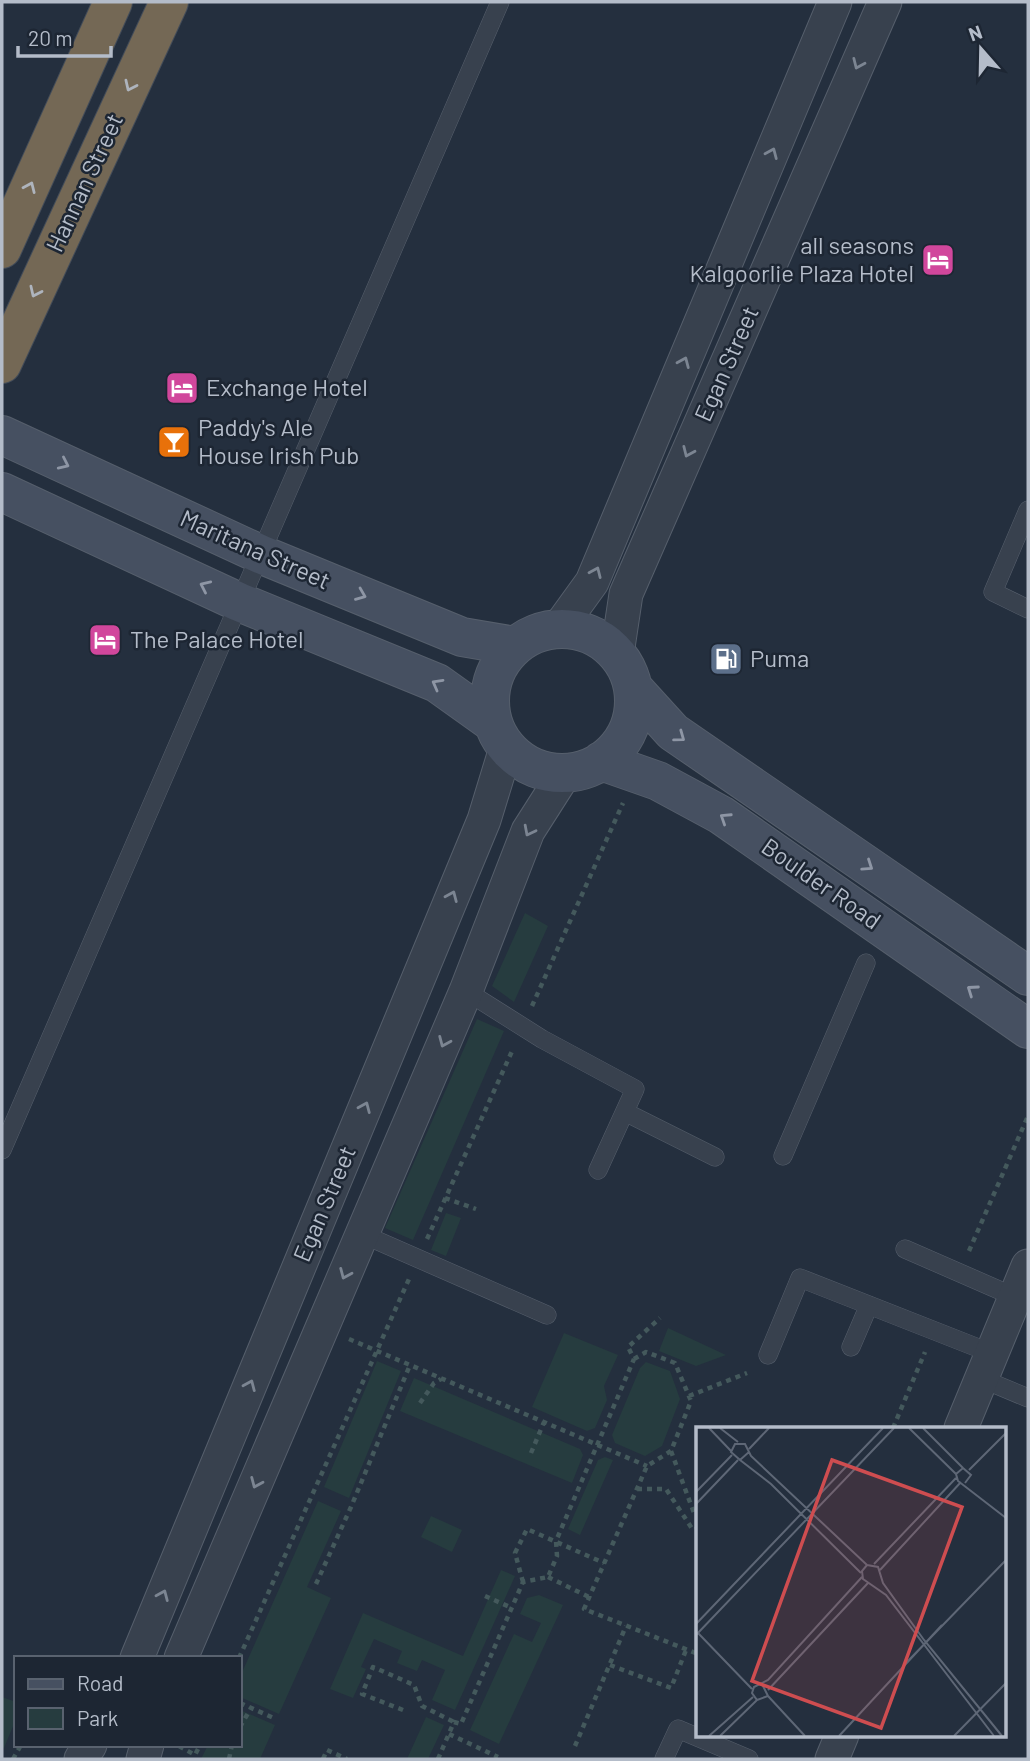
<svg xmlns="http://www.w3.org/2000/svg" width="1030" height="1761" viewBox="0 0 1030 1761" font-family="Barlow,sans-serif">
<style>
.green{fill:#263c3f}
.lines{fill:none;stroke-linecap:round;stroke-linejoin:round}
.lane-casing{stroke:#565f6c;stroke-width:19}
.street-casing{stroke:#565f6c;stroke-width:35}
.secondary-casing{stroke:#565f6c;stroke-width:40}
.highway-casing{stroke:#434c59;stroke-width:40}
.path{stroke:#44595c;stroke-width:4.5;stroke-dasharray:5 5;stroke-linecap:butt}
.lane{stroke:#38414e;stroke-width:18}
.street{stroke:#38414e;stroke-width:33}
.secondary{stroke:#465061;stroke-width:38}
.highway{stroke:#746855;stroke-width:38}
.oneway{stroke:#7c8592}
.oneway2{stroke:#aeb4bd}
.oneway3{stroke:#8e96a5}
.labels{text-anchor:middle;stroke-width:5;stroke-linejoin:round;paint-order:stroke}
.street-label{font-size:24px;fill:#b4bcc9;stroke:#1d2633}
.poi-label{font-size:24px;fill:#b4bcc9;stroke:#1d2633;text-anchor:start}
.inset-road{fill:none;stroke:#5e6776;stroke-width:2}
.view{fill:#ce4d50;fill-opacity:0.15;stroke:#ce4d50;stroke-width:3.5}
.inset-edge{fill:none;stroke:#b4bcc9;stroke-width:3.5}
</style>
<rect width="100%" height="100%" fill="#242f3e"/>
<path class="green" d="M525 913 548 926 514 1002 492 986Z
M477 1019 504 1031 413 1240 385 1228Z
M446 1213 461 1218 446 1256 431 1250Z
M668 1328 726 1355 696 1366 659 1351Z
M564 1333 618 1355 604 1386 607 1400 595 1428 587 1431 532 1407Z
M377 1361 401 1371 349 1498 324 1487Z
M646 1362 670 1371 680 1399 662 1446 645 1456 615 1443 612 1435 640 1368Z
M414 1378 580 1449 583 1455 572 1483 400 1411Z
M605 1457 613 1460 580 1535 568 1529 598 1460Z
M318 1501 341 1511 307 1587 331 1598 279 1714 240 1697V1677Z
M431 1516 462 1530 452 1552 421 1537Z
M501 1570 515 1576 455 1710 432 1700 445 1670 422 1660 417 1671 397 1663 402 1651 374 1639 361 1667 366 1669 353 1698 330 1689 363 1613 463 1656Z
M539 1595 563 1605 499 1744 470 1730 514 1634 532 1642 541 1623 520 1614 527 1598Z
M2 1697 16 1702V1719L4 1748 2 1747Z
M240 1710 275 1725 260 1759H201L208 1745H240Z
M426 1717 444 1725 428 1759H407Z"/>
<g class="lines">
<defs>
<path id="lane" d="M1028 510 993 592 1028 609
M466 991 542 1039 635 1089 598 1170
M625 1112 715 1157
M2 1150 500 2
M783 1156 866 963
M362 1234 547 1315
M905 1249 1015 1297
M851 1347 869 1305
M768 1355 800 1278 991 1353
M980 1378 1028 1398
M664 1759 678 1729 749 1759"/>
<path id="street" d="M558 629 592 582 835 2
M617 654 626 594 885 2
M961 1428 1028 1266
M137 1658 484 820 506 748
M181 1658 466 991 528 831 565 773
M81 1759 90 1745
M143 1759 147 1745
M832 1759 842 1735"/>
<path id="secondary" d="M2 435 260 554 462 637 515 646
M2 492 239 602 437 683 493 723
M490 701a72 72 0 1 1 144 0a72 72 0 1 1-144 0Z
M633 688 673 732 1028 976
M601 761 658 781 721 815 1028 1029"/>
<path id="highway" d="M2 249 113 2
M2 364 169 2"/>
</defs>
<use href="#lane" class="lane-casing"/>
<use href="#street" class="street-casing"/>
<use href="#secondary" class="secondary-casing"/>
<use href="#highway" class="highway-casing"/>
<path class="path" d="M532 1006 623 803
M445 1198 476 1209
M427 1239 513 1049
M969 1251 1028 1116
M349 1339 647 1466
M634 1359 646 1352 675 1363 691 1401 671 1451 647 1466 584 1609 698 1654
M689 1396 747 1373
M420 1403 434 1383 441 1379
M893 1428 925 1352
M671 1451 694 1513 698 1515
M531 1453 544 1422
M637 1489H666L693 1530 698 1528
M548 1577 589 1597
M523 1582 515 1553 527 1529 604 1563
M316 1584 351 1507 410 1365
M485 1596 512 1608
M239 1658 409 1279
M610 1665 671 1688 686 1650
M240 1703 276 1719
M403 1710 362 1694 373 1667 414 1685 422 1706 454 1722
M240 1727 251 1708
M449 1734 498 1757
M179 1746 195 1755 200 1745
M575 1746 626 1626
M13 1759 21 1745
M229 1759 232 1745
M323 1759 327 1750 347 1759
M438 1759 454 1722 461 1724 523 1582 548 1577 557 1556 556 1541 634 1359 628 1347 660 1318"/>
<use href="#lane" class="lane"/>
<use href="#street" class="street"/>
<use href="#secondary" class="secondary"/>
<use href="#highway" class="highway"/>
</g>
<defs><path id="oneway-chevron" d="M-2-3.5L2.5 0L-2 3.5" fill="none" stroke-width="1.6" stroke-linecap="round" stroke-linejoin="round" transform="scale(1.75)"/></defs>
<g class="oneway">
<use href="#oneway-chevron" transform="translate(858 64) rotate(114)"/>
<use href="#oneway-chevron" transform="translate(772 153) rotate(-67)"/>
<use href="#oneway-chevron" transform="translate(684 362) rotate(-67)"/>
<use href="#oneway-chevron" transform="translate(688 452) rotate(114)"/>
<use href="#oneway-chevron" transform="translate(596 572) rotate(-66)"/>
<use href="#oneway-chevron" transform="translate(529 831) rotate(117)"/>
<use href="#oneway-chevron" transform="translate(452 896) rotate(-67)"/>
<use href="#oneway-chevron" transform="translate(444 1042) rotate(113)"/>
<use href="#oneway-chevron" transform="translate(365 1107) rotate(-67)"/>
<use href="#oneway-chevron" transform="translate(345 1274) rotate(113)"/>
<use href="#oneway-chevron" transform="translate(250 1385) rotate(-67)"/>
<use href="#oneway-chevron" transform="translate(256 1483) rotate(113)"/>
<use href="#oneway-chevron" transform="translate(163 1595) rotate(-67)"/>
</g>
<g class="oneway2">
<use href="#oneway-chevron" transform="translate(130 86) rotate(115)"/>
<use href="#oneway-chevron" transform="translate(30 187) rotate(-66)"/>
<use href="#oneway-chevron" transform="translate(35 292) rotate(115)"/>
</g>
<g class="oneway3">
<use href="#oneway-chevron" transform="translate(64 464) rotate(25)"/>
<use href="#oneway-chevron" transform="translate(205 586) rotate(-155)"/>
<use href="#oneway-chevron" transform="translate(361 595) rotate(22)"/>
<use href="#oneway-chevron" transform="translate(437 684) rotate(-151)"/>
<use href="#oneway-chevron" transform="translate(680 737) rotate(36)"/>
<use href="#oneway-chevron" transform="translate(725 818) rotate(-147)"/>
<use href="#oneway-chevron" transform="translate(868 866) rotate(34)"/>
<use href="#oneway-chevron" transform="translate(972 990) rotate(-145)"/>
</g>
<defs>
<symbol id="hotel-square" viewBox="-11 -11 22 22"><rect x="-9" y="-9" width="18" height="18" rx="4" fill="#d1479c" stroke="#1d2633"/><path d="M-6-4.5h1.5V1H6V5H4.5V3h-9V5H-6ZM-4 0a1.8 1.8 0 1 1 3.6 0ZM.5 0V-2.5h3Q6-2.5 6 0Z" fill="#fff"/></symbol>
<symbol id="bar-square" viewBox="-11 -11 22 22"><rect x="-9" y="-9" width="18" height="18" rx="4" fill="#e8710a" stroke="#1d2633"/><path d="M-6-5H6L.8 .8V4.5H3.5V6h-7V4.5H-.8V.8Z" fill="#fff"/></symbol>
<symbol id="fuel-square" viewBox="-11 -11 22 22"><rect x="-9" y="-9" width="18" height="18" rx="4" fill="#5c6f8a" stroke="#1d2633"/><path d="M-5.5-6h7V0h2V4h1.3V-2.5L3-4.5l.8-.8L6-3V5H2.5V1h-1V6h-7ZM-4.2-4.7v3.2H.2V-4.7Z" fill="#fff"/></symbol>
</defs>
<g fill-rule="evenodd">
<use href="#hotel-square" x="919" y="241" width="38" height="38"/>
<use href="#hotel-square" x="163" y="369" width="38" height="38"/>
<use href="#bar-square" x="155" y="423" width="38" height="38"/>
<use href="#hotel-square" x="86" y="621" width="38" height="38"/>
<use href="#fuel-square" x="707" y="640" width="38" height="38"/>
</g>
<g class="labels">
<g class="street-label">
<text transform="translate(85 183) rotate(-65)" y="8">Hannan Street</text>
<text transform="translate(727 364) rotate(-66)" y="8">Egan Street</text>
<text transform="translate(255 550) rotate(24)" y="8">Maritana Street</text>
<text transform="translate(821 884) rotate(35)" y="8">Boulder Road</text>
<text transform="translate(325 1204) rotate(-67)" y="8">Egan Street</text>
</g>
<g class="poi-label">
<text x="914" y="254" text-anchor="end">all seasons<tspan x="914" dy="28">Kalgoorlie Plaza Hotel</tspan></text>
<text x="206" y="396">Exchange Hotel</text>
<text x="198" y="436">Paddy's Ale<tspan x="198" dy="28">House Irish Pub</tspan></text>
<text x="130" y="648">The Palace Hotel</text>
<text x="750" y="667">Puma</text>
</g>
</g>
<g transform="translate(696 1427)">
<rect width="310" height="310" fill="#242f3e"/>
<path class="inset-road" d="M13 1 35 24M24 1 42 15M213 1 260 47M227 1 267 41M53 22 73 1M53 25 44 33 35 25 39 17H49L55 29 171 138M44 33 75 57 165 146M273 43 310 6M269 56 275 48 267 41 260 47 262 54 310 91M0 65 36 28M0 77 42 33M178 137 260 51M171 138 166 144 167 152 190 168 298 309M171 138 182 140 187 156 228 213 306 309M184 143 265 55M0 197 187 1M2 206 56 262M0 208 198 1M209 237 310 133M66 257 72 269 61 273 56 266 58 260 72 253 166 150M72 263 172 156M72 269 109 309M13 309 57 270M24 309 61 273M143 309 246 198M258 309 310 256"/>
<path class="view" d="M136 33 266 80 185 301 56 254Z"/>
<rect width="310" height="310" class="inset-edge"/>
</g>
<rect width="1030" height="1761" fill="none" stroke="#b4bcc9" stroke-width="7"/>
<rect x="14" y="1656" width="228" height="91" fill="#1d2633" stroke="#59626f" stroke-width="2"/>
<rect x="28" y="1679" width="35" height="10" fill="#465061" stroke="#59626f" stroke-width="2"/>
<text x="77" y="1691" font-size="21" fill="#b4bcc9">Road</text>
<rect x="28" y="1708" width="35" height="21" fill="#263c3f" stroke="#59626f" stroke-width="2"/>
<text x="77" y="1726" font-size="21" fill="#b4bcc9">Park</text>
<g transform="translate(981 49) rotate(340)" stroke="#1d2633" stroke-width="5" paint-order="stroke">
<path d="M0-5L12 26L0 18L-12 26Z" fill="#b4bcc9"/>
<text y="-10" font-size="19" font-weight="bold" text-anchor="middle" fill="#b4bcc9">N</text>
</g>
<path d="M18 46v10h93v-10" fill="none" stroke="#b4bcc9" stroke-width="3.5"/>
<text x="28" y="46" font-size="21" fill="#b4bcc9" stroke="#1d2633" stroke-width="5" paint-order="stroke">20 m</text>
</svg>
